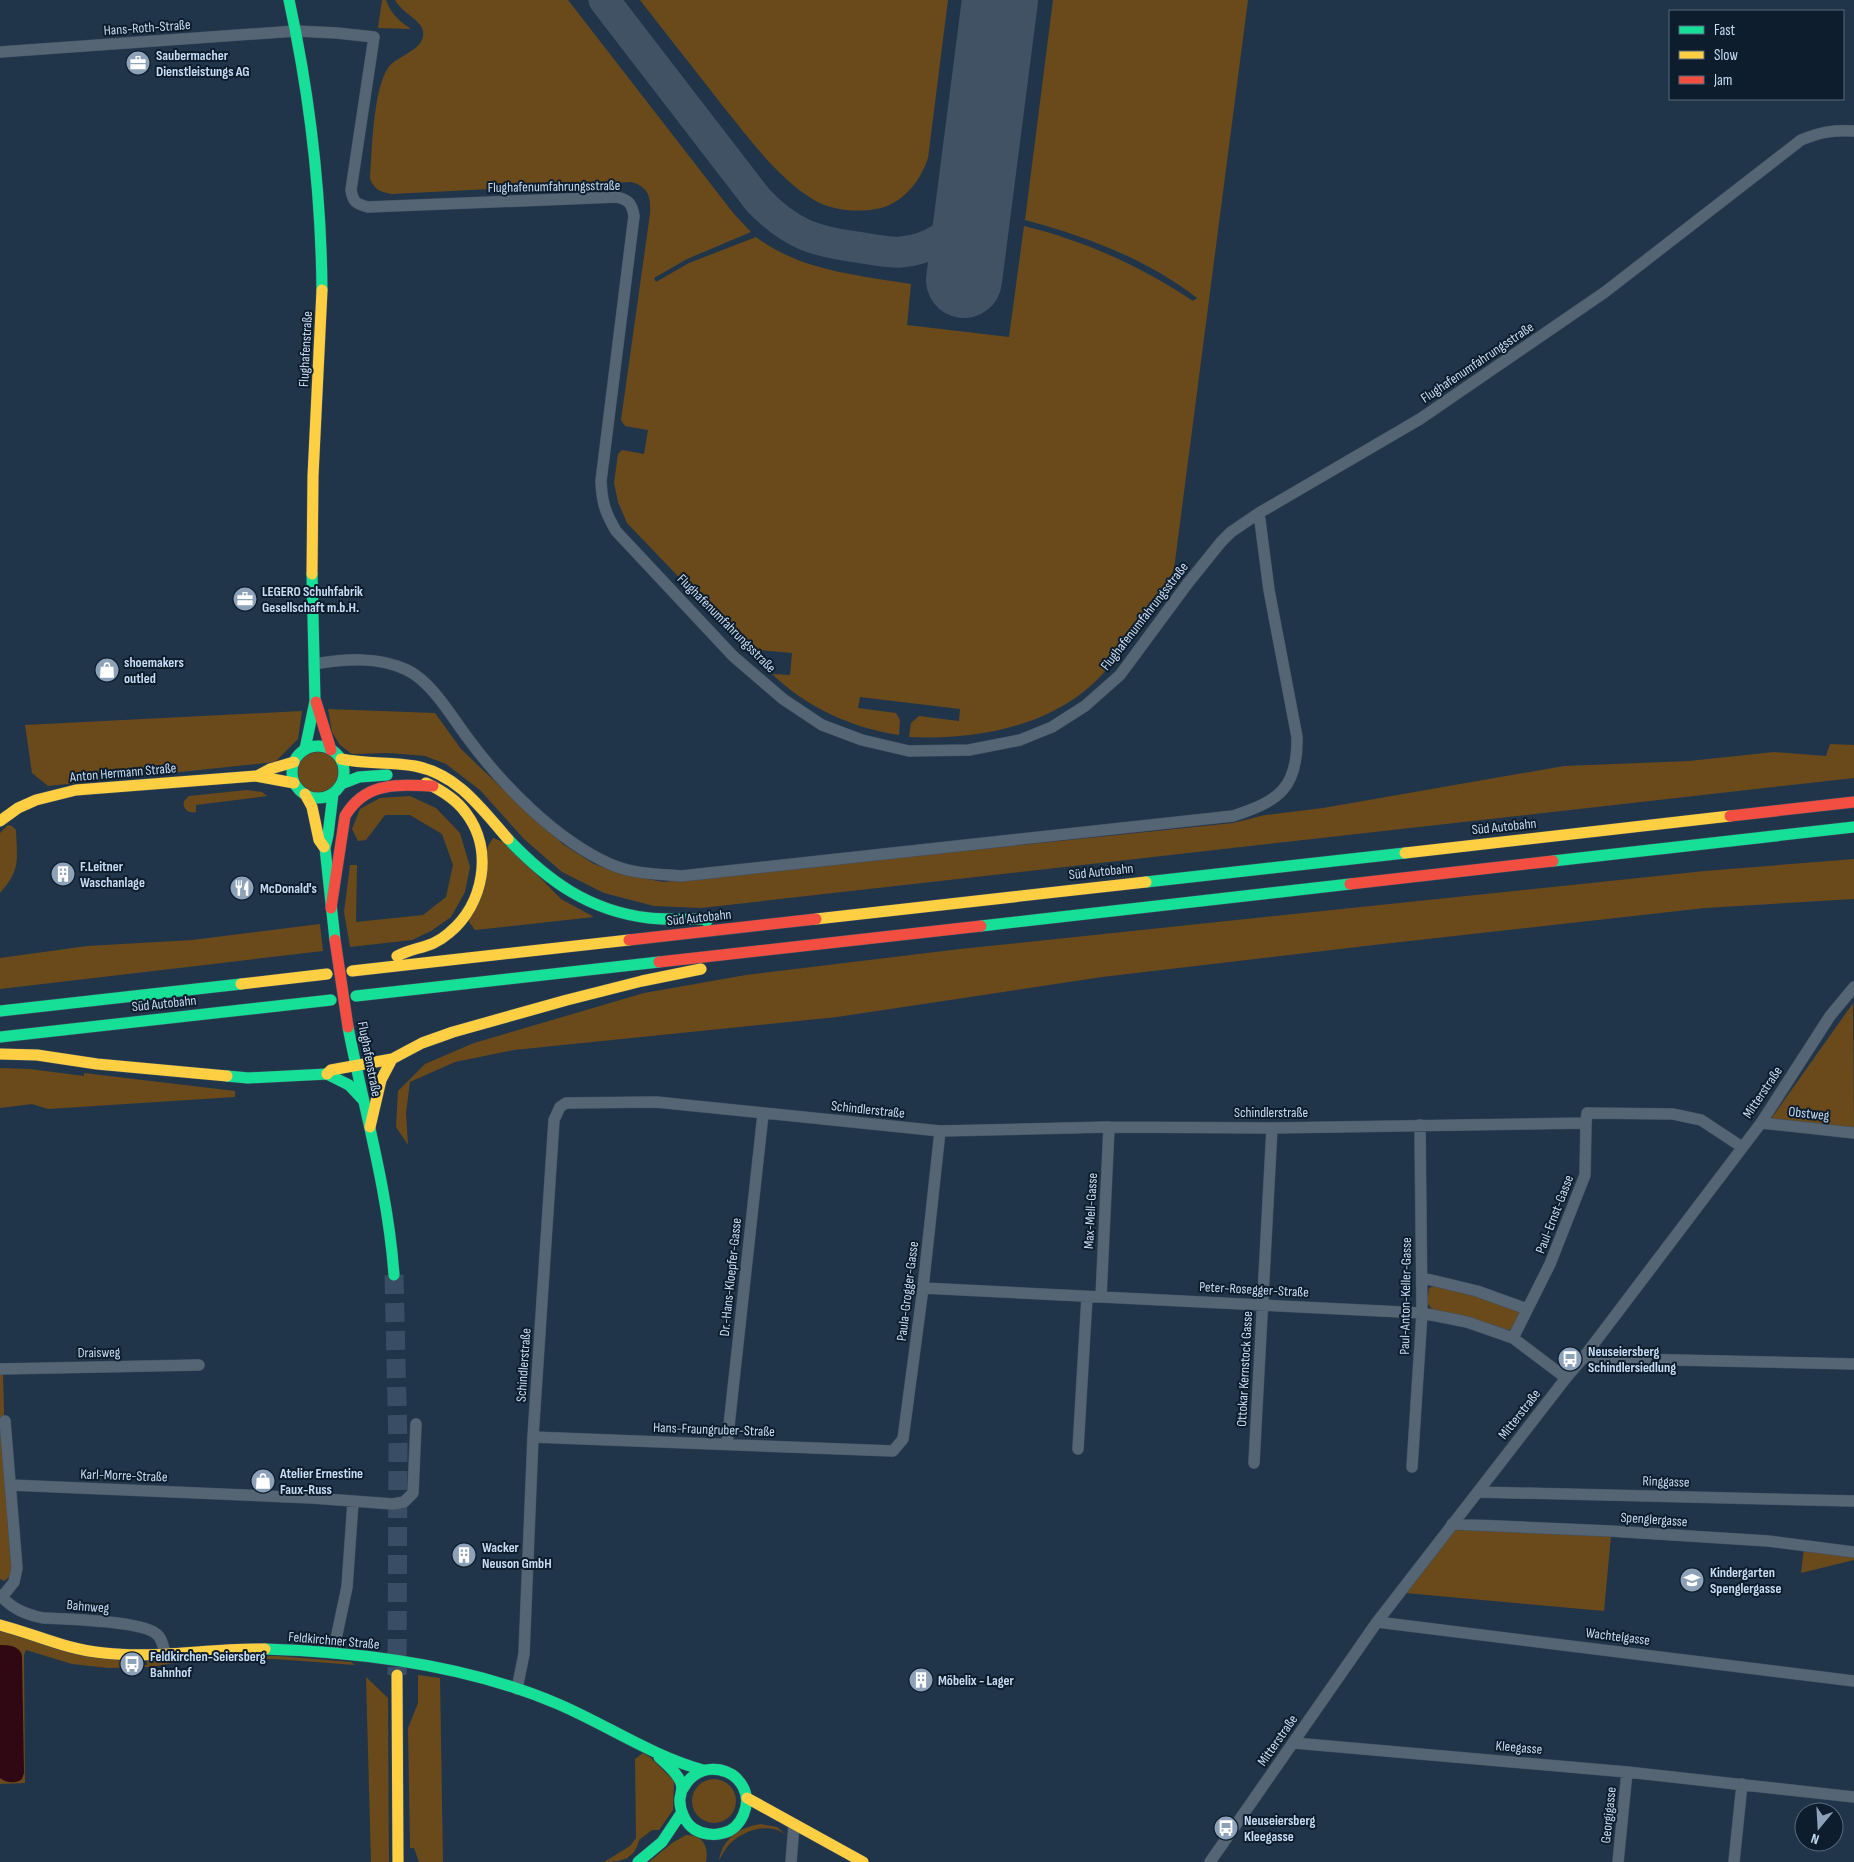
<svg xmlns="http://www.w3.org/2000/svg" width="1854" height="1862" viewBox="0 0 1854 1862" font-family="'Sofia Sans Condensed',sans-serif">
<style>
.green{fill:#6a4a1b}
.water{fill:#300814}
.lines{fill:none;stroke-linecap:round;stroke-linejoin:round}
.taxiway{stroke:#405264;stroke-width:31}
.runway{stroke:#405264;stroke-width:76}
.primary-tunnel{stroke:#394e64;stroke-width:19;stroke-dasharray:19 9;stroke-linecap:butt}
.street-casing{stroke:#3f5061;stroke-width:12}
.fast-casing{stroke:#3f5061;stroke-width:12}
.slow-casing{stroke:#3f5061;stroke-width:12}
.jam-casing{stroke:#3f5061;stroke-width:12}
.street{stroke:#566574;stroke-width:11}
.fast{stroke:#16e098;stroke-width:11}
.slow{stroke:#ffcf43;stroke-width:11}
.jam{stroke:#f24e42;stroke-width:11}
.jam-bridge-casing{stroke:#3f5061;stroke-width:12;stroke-linecap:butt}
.jam-bridge{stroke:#f24e42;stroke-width:11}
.labels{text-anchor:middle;stroke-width:4;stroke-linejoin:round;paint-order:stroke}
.street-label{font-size:14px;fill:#c7ddf4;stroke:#0d1d2e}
.poi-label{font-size:14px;font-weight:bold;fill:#c7ddf4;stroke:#0d1d2e;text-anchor:start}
</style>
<rect width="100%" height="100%" fill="#20354a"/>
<path class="green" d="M382 0H386C391 14 399 21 411 29L378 28Z
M395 0H568L734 214 751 232 687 259 654 278 656 282 689 263 756 237C801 271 857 275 911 284L907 325 1009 337 1024 226C1085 241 1141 266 1193 301L1197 298C1147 259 1085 236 1025 220L1053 0H1248L1174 569C1166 594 1150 613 1135 633 1119 655 1103 677 1082 693 1034 730 967 740 909 737L911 723 919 716 959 721 960 709 860 697 858 708 896 713 900 720 899 735C852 728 806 707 772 674L790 675 792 653 760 650 739 636 717 617 627 523 618 502 614 483 618 454 622 450 644 454 648 430 625 426 621 420 650 214C651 197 649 187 631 182L392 194C380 192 375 190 370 179 372 151 373 90 388 68 396 55 426 51 423 31 421 20 401 12 395 0Z
M640 0H948L928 158C921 180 904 202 881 208 861 213 832 211 814 200 777 178 749 138 722 105 695 70 667 35 640 0Z
M328 709 435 713 461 749 512 798 564 845 594 864 627 875 663 882 1233 823 1265 815 1323 808 1564 766 1689 761 1774 752 1826 756 1830 744 1854 745V778L701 908 654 906 604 893 562 872 524 839 480 790 446 764 425 756 389 753 352 754 340 745 332 732Z
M302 711 298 739 275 762 48 786 32 773 25 725Z
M298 772a20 20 0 1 1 40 0a20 20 0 1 1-40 0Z
M247 790 262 792 267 796 196 805V812C189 814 182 809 184 801L189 796Z
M410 796 436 808 460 833 470 867 465 892 451 917 431 931 412 940 350 947 344 912 350 865H357L356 922 423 915 446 897 453 865 442 834 410 815H385L366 840 358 841 352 829 360 809 380 798Z
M8 825 12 826 16 830C17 859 21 870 0 893V833Z
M493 838 506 843 561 899 594 917 475 930 469 922 488 846Z
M1854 859V899L1705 908 1374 945 1102 977 837 1017 514 1050 455 1062 410 1082 406 1113 408 1145 396 1127 398 1091 425 1064 474 1043 644 993 746 975 960 949 1705 871Z
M320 924 323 951 0 989V958L87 946 192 940Z
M1853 1003 1854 1128 1771 1119Z
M0 1068 30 1069 84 1076V1073L235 1091V1097L48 1109 32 1104 0 1108Z
M1437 1285 1520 1309 1522 1315 1515 1329 1506 1330 1433 1310 1427 1303 1429 1288Z
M0 1374H3L6 1485 13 1565 12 1575 4 1581 0 1579Z
M1455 1528 1611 1536 1604 1611 1405 1593Z
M1804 1548 1854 1557V1560L1801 1573Z
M0 1631 121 1661V1665H147V1661L211 1656H278L351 1662 355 1665 275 1659H228L173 1663 151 1667 108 1668 72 1664 26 1650 24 1655 25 1783 0 1784Z
M418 1675 440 1678 443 1862H419L414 1848H410L408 1728 418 1703Z
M366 1677 388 1698 389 1862H371Z
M643 1753 650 1757 674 1781 673 1810 659 1830H652L639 1840C635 1859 621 1862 604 1862L630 1846 636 1838 635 1759Z
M692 1801a22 22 0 1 1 44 0a22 22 0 1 1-44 0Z
M761 1824 777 1827 787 1836C770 1820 740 1831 727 1847 724 1851 721 1856 719 1861 722 1839 739 1827 761 1824Z
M686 1835C703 1835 709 1846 706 1862H649L672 1843Z"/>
<path class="water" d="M0 1645C9 1645 20 1646 22 1656L24 1773 22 1779C16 1784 6 1783 0 1778Z"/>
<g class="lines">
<path class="taxiway" d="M604 0 758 200C791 235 816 242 863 248 875 250 888 253 901 252 929 250 955 234 968 209 972 201 974 192 976 183"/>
<path class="runway" d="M964 280 1000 0"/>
<path class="primary-tunnel" d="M394 1275 398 1445 397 1675"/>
<defs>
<path id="street" d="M0 52 296 31 337 33 374 37 351 190C353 202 356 204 368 207L617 197C628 200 632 203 634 216L601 481C602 503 605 512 616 531L733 656 783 699 822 725 862 740 909 751 969 750 1020 740 1052 727 1085 706 1120 675 1188 583 1221 542 1231 532 1259 513 1420 419 1605 292 1801 140C1821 132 1832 130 1854 131
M314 664C345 659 378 656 407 670 432 682 451 716 467 737 502 785 556 840 610 864 632 874 658 874 681 876L1233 816C1279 801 1298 788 1297 737L1269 590 1259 513
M1761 1123 1854 1133
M1423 1278 1477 1291 1527 1309
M923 1288 1422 1313 1467 1322 1513 1338 1566 1378
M1101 1297 1109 1127
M1513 1338 1550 1264 1585 1175 1586 1123
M1583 1358 1854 1364
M0 1369 199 1365
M533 1437 893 1451 903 1439 923 1288 940 1131
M727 1444 763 1114
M1078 1449 1087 1297
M1254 1463 1272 1128
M1412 1467 1422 1313 1420 1125
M10 1485 312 1498 393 1504 404 1502 413 1493 416 1424
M1478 1492 1854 1501
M1452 1524 1610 1531 1768 1541 1854 1552
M0 1595C12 1609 25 1614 43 1618 65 1619 140 1621 155 1633 162 1637 163 1646 165 1653
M2 1597 14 1582 17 1568 5 1421
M1377 1622 1854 1681
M333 1653 347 1587 353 1502
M517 1689 524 1654 533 1437 554 1120 560 1107 566 1103 656 1102 940 1131 1109 1127 1272 1128 1586 1123 1587 1113 1673 1114 1701 1120 1742 1147
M1294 1743 1627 1772 1854 1797
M791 1862 794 1825
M1210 1862 1377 1622 1566 1378 1583 1358 1761 1123 1830 1016 1854 987
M1618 1862 1627 1772
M1734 1862 1742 1784"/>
<path id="fast" d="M289 0C310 96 321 192 322 290
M292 772a26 26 0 1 1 52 0a26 26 0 1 1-52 0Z
M305 749 315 701 312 574
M341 784 359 777 387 775
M333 794 328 835 325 848 335 940
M508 839C548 881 589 911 649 918 667 920 685 919 703 919L707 921
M1553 861 1854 827
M1146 882 1405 853
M981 926 1350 884
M356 996 659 962
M0 1011 241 984
M348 1027C364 1110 388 1190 394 1275
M0 1037 331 1000
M227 1076 248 1078 327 1074 349 1085 363 1100
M265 1649C363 1652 467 1665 558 1704 607 1725 652 1756 703 1770
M659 1757C667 1765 677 1772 681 1783 683 1789 681 1793 680 1798 679 1809 685 1823 694 1829 702 1834 714 1836 723 1833 742 1829 752 1803 743 1787 733 1768 707 1763 691 1778 687 1781 685 1786 682 1790
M638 1862 662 1842 682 1812"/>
<path id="slow" d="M312 574 313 476 322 290
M341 759C365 764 390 762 415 766 457 774 481 808 508 839
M257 776 270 769 294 762
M305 794 312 807 319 840 324 847
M0 821 18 808 36 800 76 790 256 776 294 783
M1405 853 1730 816
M816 919 1146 882
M397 956C416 946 431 949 449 933 484 904 494 850 466 813 456 799 441 790 426 783
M352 971 629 940
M241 984 327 974
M0 1054 37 1055 97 1064 227 1076
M327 1074 331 1070 392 1059 422 1043 453 1032 567 1000 642 981 701 969
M370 1127 381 1080 392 1059
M0 1625C35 1634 67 1650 104 1653 157 1659 211 1648 265 1649
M397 1675 398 1862
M747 1798 863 1862"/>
<path id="jam" d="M316 702 331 750
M1730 816 1854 802
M1350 884 1553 861
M331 908 345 816C366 781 397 785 433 786
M629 940 816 919
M659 962 981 926"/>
</defs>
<use href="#street" class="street-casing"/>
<use href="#fast" class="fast-casing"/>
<use href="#slow" class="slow-casing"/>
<use href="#jam" class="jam-casing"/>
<use href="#street" class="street"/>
<use href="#fast" class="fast"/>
<use href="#slow" class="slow"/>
<use href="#jam" class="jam"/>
<defs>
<path id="jam-bridge" d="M335 940 348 1027"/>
</defs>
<use href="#jam-bridge" class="jam-bridge-casing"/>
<use href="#jam-bridge" class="jam-bridge"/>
</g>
<defs>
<symbol id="office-disc" viewBox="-11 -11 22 22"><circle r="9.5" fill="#8da2b8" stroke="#0d1d2e"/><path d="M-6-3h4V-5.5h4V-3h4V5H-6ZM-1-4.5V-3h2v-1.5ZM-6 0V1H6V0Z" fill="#fff"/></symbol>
<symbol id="shop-disc" viewBox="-11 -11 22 22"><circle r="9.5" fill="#8da2b8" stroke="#0d1d2e"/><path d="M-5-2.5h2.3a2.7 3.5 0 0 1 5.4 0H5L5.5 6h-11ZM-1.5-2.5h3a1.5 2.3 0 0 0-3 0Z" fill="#fff"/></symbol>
<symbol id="building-disc" viewBox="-11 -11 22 22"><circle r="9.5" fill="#8da2b8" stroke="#0d1d2e"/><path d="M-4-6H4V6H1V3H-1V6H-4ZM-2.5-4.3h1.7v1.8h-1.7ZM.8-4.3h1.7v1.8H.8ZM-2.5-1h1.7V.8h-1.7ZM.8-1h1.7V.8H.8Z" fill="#fff"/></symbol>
<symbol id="restaurant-disc" viewBox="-11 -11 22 22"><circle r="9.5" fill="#8da2b8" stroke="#0d1d2e"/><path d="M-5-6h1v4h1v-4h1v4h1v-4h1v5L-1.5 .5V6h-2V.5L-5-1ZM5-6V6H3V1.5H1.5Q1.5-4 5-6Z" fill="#fff"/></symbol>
<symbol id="bus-disc" viewBox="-11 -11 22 22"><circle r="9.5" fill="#8da2b8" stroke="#0d1d2e"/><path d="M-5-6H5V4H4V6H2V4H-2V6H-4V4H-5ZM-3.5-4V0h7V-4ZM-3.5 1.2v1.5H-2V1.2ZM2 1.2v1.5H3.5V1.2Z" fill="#fff"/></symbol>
<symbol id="school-disc" viewBox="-11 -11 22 22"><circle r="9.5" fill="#8da2b8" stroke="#0d1d2e"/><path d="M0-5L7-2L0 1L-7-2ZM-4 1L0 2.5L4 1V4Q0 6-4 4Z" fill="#fff"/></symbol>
</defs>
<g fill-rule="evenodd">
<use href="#office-disc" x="124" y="49" width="28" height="28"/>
<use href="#office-disc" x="231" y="585" width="28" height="28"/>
<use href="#shop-disc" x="93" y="656" width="28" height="28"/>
<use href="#building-disc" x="49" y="860" width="28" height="28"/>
<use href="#restaurant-disc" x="228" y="874" width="28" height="28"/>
<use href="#bus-disc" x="1556" y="1345" width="28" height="28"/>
<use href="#shop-disc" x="249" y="1467" width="28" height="28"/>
<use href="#building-disc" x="450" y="1541" width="28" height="28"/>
<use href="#school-disc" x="1678" y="1566" width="28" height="28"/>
<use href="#bus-disc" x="118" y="1650" width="28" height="28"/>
<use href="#building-disc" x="907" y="1666" width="28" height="28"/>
<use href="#bus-disc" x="1212" y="1814" width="28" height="28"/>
</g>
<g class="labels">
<g class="street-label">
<text transform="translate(147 27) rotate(-4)" y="5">Hans-Roth-Straße</text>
<text transform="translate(554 186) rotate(-1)" y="5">Flughafenumfahrungsstraße</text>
<text transform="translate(305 349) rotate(-87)" y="5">Flughafenstraße</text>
<text transform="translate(1477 362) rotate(-34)" y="5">Flughafenumfahrungsstraße</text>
<text transform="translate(1144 616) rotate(-52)" y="5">Flughafenumfahrungsstraße</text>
<text transform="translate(727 623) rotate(45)" y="5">Flughafenumfahrungsstraße</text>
<text transform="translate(123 772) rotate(-5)" y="5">Anton Hermann Straße</text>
<text transform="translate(1504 826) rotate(-6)" y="5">Süd Autobahn</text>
<text transform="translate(1101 871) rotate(-6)" y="5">Süd Autobahn</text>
<text transform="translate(699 917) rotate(-6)" y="5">Süd Autobahn</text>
<text transform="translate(164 1003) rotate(-6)" y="5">Süd Autobahn</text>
<text transform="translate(370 1059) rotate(79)" y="5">Flughafenstraße</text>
<text transform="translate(1762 1092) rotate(-56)" y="5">Mitterstraße</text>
<text transform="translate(868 1109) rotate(6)" y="5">Schindlerstraße</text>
<text x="1271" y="1117">Schindlerstraße</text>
<text transform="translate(1809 1113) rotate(6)" y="5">Obstweg</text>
<text transform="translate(1090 1211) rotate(-87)" y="5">Max-Mell-Gasse</text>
<text transform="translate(1554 1214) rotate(-69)" y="5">Paul-Ernst-Gasse</text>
<text transform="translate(730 1277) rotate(-84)" y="5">Dr.-Hans-Kloepfer-Gasse</text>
<text transform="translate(1254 1289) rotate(3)" y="5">Peter-Rosegger-Straße</text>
<text transform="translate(907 1291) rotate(-83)" y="5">Paula-Grogger-Gasse</text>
<text transform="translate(1405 1296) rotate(-89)" y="5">Paul-Anton-Keller-Gasse</text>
<text transform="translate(99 1352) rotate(-1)" y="5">Draisweg</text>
<text transform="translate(523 1365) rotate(-86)" y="5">Schindlerstraße</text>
<text transform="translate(1244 1369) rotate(-87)" y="5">Ottokar Kernstock Gasse</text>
<text transform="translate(1519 1414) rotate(-52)" y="5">Mitterstraße</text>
<text transform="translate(714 1429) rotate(2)" y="5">Hans-Fraungruber-Straße</text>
<text transform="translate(124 1475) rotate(2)" y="5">Karl-Morre-Straße</text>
<text transform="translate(1666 1481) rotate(2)" y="5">Ringgasse</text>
<text transform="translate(1654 1519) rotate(4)" y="5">Spenglergasse</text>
<text transform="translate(88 1606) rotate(5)" y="5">Bahnweg</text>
<text transform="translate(1618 1636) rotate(7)" y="5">Wachtelgasse</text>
<text transform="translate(334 1640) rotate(5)" y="5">Feldkirchner Straße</text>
<text transform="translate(1277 1740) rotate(-55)" y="5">Mitterstraße</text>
<text transform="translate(1519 1747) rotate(5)" y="5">Kleegasse</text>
<text transform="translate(1608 1815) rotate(-84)" y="5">Georgigasse</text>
</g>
<g class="poi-label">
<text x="156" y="60">Saubermacher<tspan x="156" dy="16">Dienstleistungs AG</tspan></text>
<text x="262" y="596">LEGERO Schuhfabrik<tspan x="262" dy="16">Gesellschaft m.b.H.</tspan></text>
<text x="124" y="667">shoemakers<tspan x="124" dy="16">outled</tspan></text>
<text x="80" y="871">F.Leitner<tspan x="80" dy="16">Waschanlage</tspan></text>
<text x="260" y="893">McDonald's</text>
<text x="1588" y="1356">Neuseiersberg<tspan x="1588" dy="16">Schindlersiedlung</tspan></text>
<text x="280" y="1478">Atelier Ernestine<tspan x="280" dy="16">Faux-Russ</tspan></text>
<text x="482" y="1552">Wacker<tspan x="482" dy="16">Neuson GmbH</tspan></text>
<text x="1710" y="1577">Kindergarten<tspan x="1710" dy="16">Spenglergasse</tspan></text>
<text x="150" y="1661">Feldkirchen-Seiersberg<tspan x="150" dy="16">Bahnhof</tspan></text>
<text x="938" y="1685">Möbelix - Lager</text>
<text x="1244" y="1825">Neuseiersberg<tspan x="1244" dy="16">Kleegasse</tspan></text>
</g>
</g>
<rect x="1669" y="10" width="175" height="90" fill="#0d1d2e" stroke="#576a7d"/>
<rect x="1679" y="26" width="25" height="8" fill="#16e098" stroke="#576a7d"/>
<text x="1714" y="35" font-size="15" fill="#c7ddf4">Fast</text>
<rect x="1679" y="51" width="25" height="8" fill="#ffcf43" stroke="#576a7d"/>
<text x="1714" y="60" font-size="15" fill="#c7ddf4">Slow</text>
<rect x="1679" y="76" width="25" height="8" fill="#f24e42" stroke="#576a7d"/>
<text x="1714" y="85" font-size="15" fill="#c7ddf4">Jam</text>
<g transform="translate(1819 1827) rotate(198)"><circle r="24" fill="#0d1d2e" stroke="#576a7d"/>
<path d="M0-4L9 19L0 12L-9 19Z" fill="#8da2b8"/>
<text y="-8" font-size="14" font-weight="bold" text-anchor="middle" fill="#c7ddf4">N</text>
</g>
</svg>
